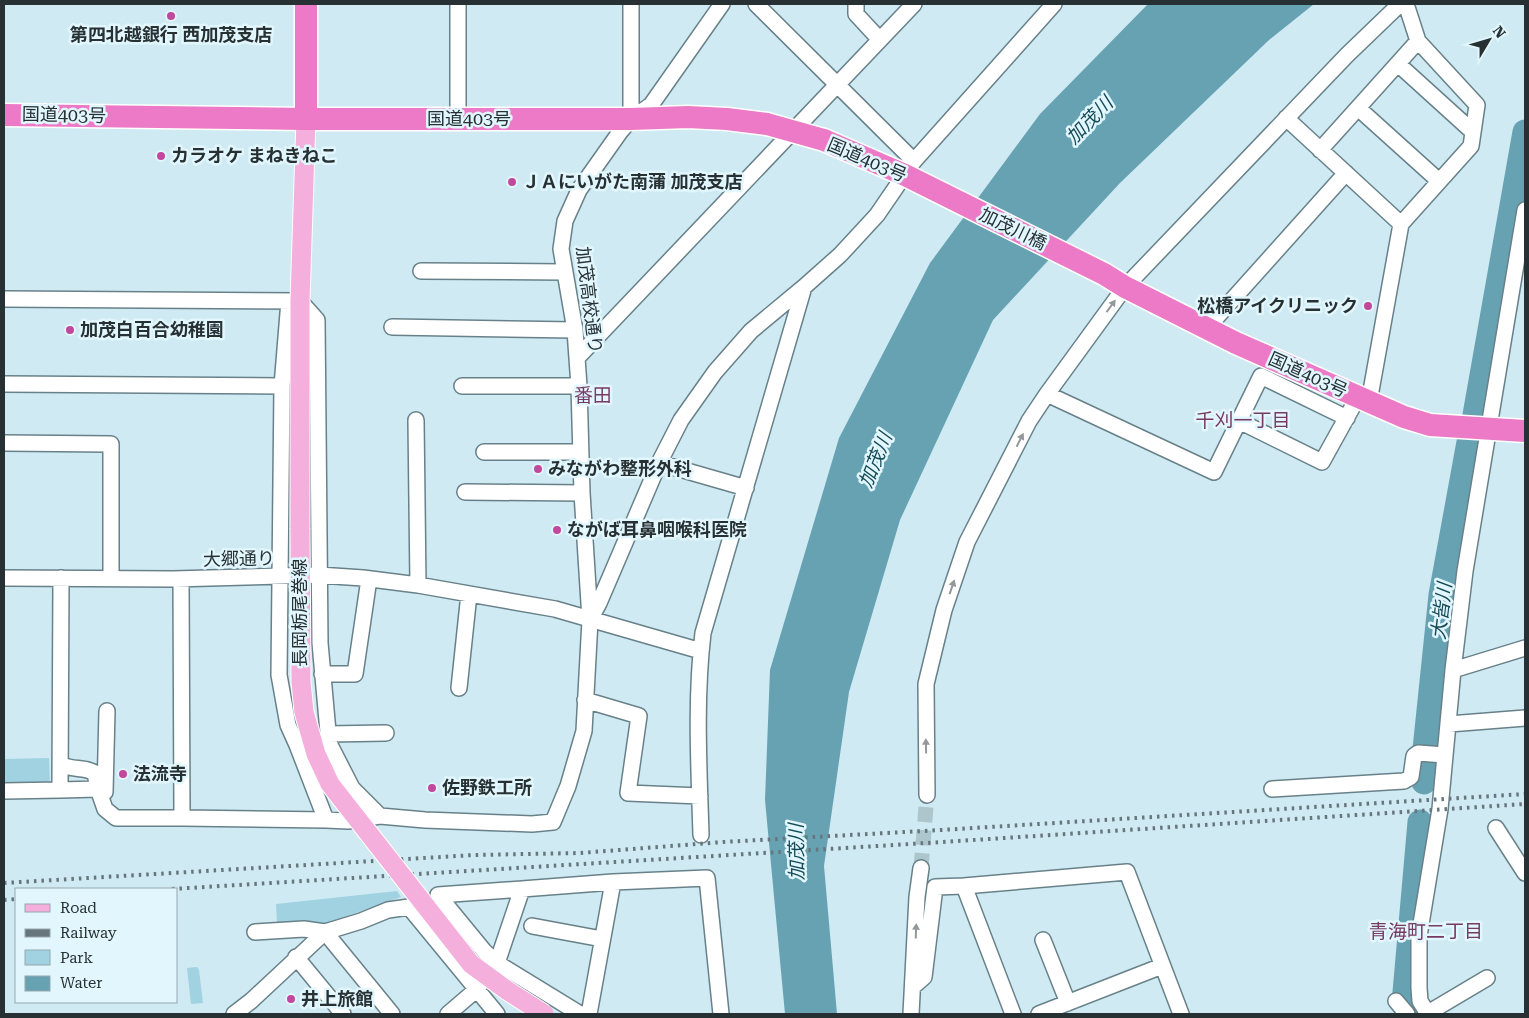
<svg xmlns="http://www.w3.org/2000/svg" width="1529" height="1018" viewBox="0 0 1529 1018" font-family="'Roboto Serif','Noto Sans JP',serif">
<style>
.green{fill:#a0d2e1}
.water{fill:#67a2b3}
.lines{fill:none;stroke-linecap:round;stroke-linejoin:round}
.stream{stroke:#67a2b3;stroke-width:4.5}
.river{stroke:#67a2b3;stroke-width:25}
.minor-tunnel{stroke:#adc5cd;stroke-width:15;stroke-dasharray:15 8;stroke-linecap:butt}
.minor-casing{stroke:#688189;stroke-width:18}
.major-casing{stroke:#fff;stroke-width:21}
.highway-casing{stroke:#fff;stroke-width:25}
.minor{stroke:#fff;stroke-width:15}
.major{stroke:#f4afdd;stroke-width:19}
.highway{stroke:#ec7ac6;stroke-width:22}
.rail{stroke:#66767c;stroke-width:4;stroke-dasharray:2.5 5;stroke-linecap:butt}
.major-bridge-casing{stroke:#fff;stroke-width:21;stroke-linecap:butt}
.highway-bridge-casing{stroke:#fff;stroke-width:25;stroke-linecap:butt}
.major-bridge{stroke:#f4afdd;stroke-width:19}
.highway-bridge{stroke:#ec7ac6;stroke-width:22}
.oneway{fill:#93989a}
.poi-dot{fill:#c1489d;stroke:#e1f6fd;stroke-width:2}
.labels{text-anchor:middle;stroke-width:5;stroke-linejoin:round;paint-order:stroke}
.poi-label{font-size:18px;font-weight:bold;fill:#273134;stroke:#e1f6fd;text-anchor:start}
.street-label{font-size:18px;fill:#273134;stroke:#e1f6fd}
.water-label{font-size:19px;font-style:italic;fill:#164a57;stroke:#e1f6fd}
.neighbourhood-label{font-size:19px;fill:#773a63;stroke:#e1f6fd}
</style>
<rect width="100%" height="100%" fill="#cfeaf3"/>
<path class="green" d="M49 758 50 785 4 786V759Z
M397 891 401 897 327 923 277 924 276 904Z
M197 967 199 970 203 1003 191 1004 187 968Z"/>
<path class="water" d="M1148 4H1314L1269 40 1120 183 993 320 900 520 849 692 824 866 837 1014H785L765 800 770 670 839 438 930 263 1040 114Z"/>
<g class="lines">
<path class="stream" d="M1404 1003 1405 992"/>
<path class="river" d="M1475 415 1525 132
M1424 782 1425 749 1441 595 1469 442
M1412 1007 1405 992 1420 822"/>
<path class="minor-tunnel" d="M921 868 927 795"/>
<defs>
<path id="minor" d="M756 4 914 161
M856 4V14L880 40
M1398 64 1473 132
M1358 108 1439 181
M1286 118 1401 224
M458 119V4
M631 119V4
M1320 150 1418 41
M421 271 564 272
M4 299 300 301 317 320 320 643 329 743 352 788 380 816
M289 301 282 386 279 675 288 725 297 745 326 820 348 821 380 816 425 820 532 824 553 822 568 786 584 731 590 620 599 603 659 463 681 420 715 372 751 331 804 287 840 255 877 215 914 161 1054 4
M392 327 575 330
M1207 328 1346 173
M577 358 914 4
M4 384 282 386
M462 386H579
M1047 394 1214 472 1261 376 1347 418
M1369 402 1401 224 1471 146 1477 105 1418 41 1406 4
M416 420 418 585
M1239 421 1322 462 1358 397
M4 443 111 444V578
M484 452H580
M659 463 746 488
M465 492 582 493
M4 578 173 579 319 575 363 578 418 585 555 609 701 651
M61 578 60 790 98 789 95 773C84 766 72 771 61 764
M590 619 582 493 579 386 575 330 561 249 565 221 579 190 620 132 631 119 651 105 722 4
M1453 670 1525 648
M322 674H355L369 579
M459 688 469 594
M585 700 639 716 628 793 700 796
M1449 724 1525 718
M328 734 386 733
M98 789 105 809 116 818H182L181 579
M1272 789 1404 781 1411 777 1414 756 1418 753 1445 755
M4 791 60 790
M105 792 107 711
M927 795 926 684 944 610 967 542 1029 421 1047 394 1125 287 1347 55 1400 4
M182 818 326 820
M1496 828 1525 873
M701 835C699 768 695 700 703 633L804 287
M522 889 438 895 484 951 497 963 580 1014
M532 926 602 939
M255 932 304 929 325 932 361 921 388 910 409 907 497 1014
M325 932 392 1014
M1043 940 1068 1003
M296 957 343 1014
M916 984 924 977 935 887 964 886
M1396 1001 1407 1014
M1428 1013 1487 978
M234 1014 251 1001 325 932
M448 1014 476 990 497 963 522 889 613 882 707 878 721 1014
M589 1014 613 882
M911 1014 917 897 921 868
M1013 1014 964 886 1127 872 1181 1014
M1039 1014 1162 966
M1428 1014 1420 1001 1419 988V936L1440 809 1453 670 1465 571 1525 210"/>
<path id="major" d="M300 528V301L306 119"/>
<path id="highway" d="M4 115 306 119H631L688 117 727 119 767 124
M306 119V4
M824 140 905 175 1104 274 1125 287 1236 343 1404 417 1430 425 1525 431"/>
</defs>
<use href="#minor" class="minor-casing"/>
<use href="#major" class="major-casing"/>
<use href="#highway" class="highway-casing"/>
<use href="#minor" class="minor"/>
<use href="#major" class="major"/>
<use href="#highway" class="highway"/>
<path class="rail" d="M4 883 474 855 580 853 723 842 941 830 1525 794
M172 889 943 842 1525 804
M4 900 16 899"/>
<defs>
<path id="major-bridge" d="M300 528 301 682 304 712 316 754 330 784 471 964 508 991 544 1014"/>
<path id="highway-bridge" d="M767 124 824 140"/>
</defs>
<use href="#major-bridge" class="major-bridge-casing"/>
<use href="#highway-bridge" class="highway-bridge-casing"/>
<use href="#major-bridge" class="major-bridge"/>
<use href="#highway-bridge" class="highway-bridge"/>
</g>
<defs><path id="oneway-solid" d="M-6-.8H1V-3.2L6.5 0L1 3.2V.8H-6Z" transform="scale(1.25)"/></defs>
<g class="oneway">
<use href="#oneway-solid" transform="translate(1111 306) rotate(-54)"/>
<use href="#oneway-solid" transform="translate(1020 440) rotate(-63)"/>
<use href="#oneway-solid" transform="translate(952 587) rotate(-71)"/>
<use href="#oneway-solid" transform="translate(926 746) rotate(-91)"/>
<use href="#oneway-solid" transform="translate(916 931) rotate(-88)"/>
</g>
<g class="poi-dot">
<circle cx="171" cy="16" r="5"/>
<circle cx="161" cy="156" r="5"/>
<circle cx="512" cy="182" r="5"/>
<circle cx="1368" cy="306" r="5"/>
<circle cx="70" cy="330" r="5"/>
<circle cx="538" cy="469" r="5"/>
<circle cx="557" cy="530" r="5"/>
<circle cx="123" cy="774" r="5"/>
<circle cx="432" cy="788" r="5"/>
<circle cx="291" cy="999" r="5"/>
</g>
<g class="labels">
<g class="poi-label">
<text x="171" y="41" text-anchor="middle">第四北越銀行 西加茂支店</text>
<text x="171" y="162">カラオケ まねきねこ</text>
<text x="522" y="188">ＪＡにいがた南蒲 加茂支店</text>
<text x="1358" y="312" text-anchor="end">松橋アイクリニック</text>
<text x="80" y="336">加茂白百合幼稚園</text>
<text x="548" y="475">みながわ整形外科</text>
<text x="567" y="536">ながば耳鼻咽喉科医院</text>
<text x="133" y="780">法流寺</text>
<text x="442" y="794">佐野鉄工所</text>
<text x="301" y="1005">井上旅館</text>
</g>
<g class="street-label">
<text transform="translate(64 115) rotate(1)" y="6">国道403号</text>
<text x="469" y="125">国道403号</text>
<text transform="translate(867 160) rotate(23)" y="6">国道403号</text>
<text transform="translate(1013 229) rotate(26)" y="6">加茂川橋</text>
<text transform="translate(589 300) rotate(83)" y="6">加茂高校通り</text>
<text transform="translate(1308 375) rotate(24)" y="6">国道403号</text>
<text transform="translate(239 559) rotate(-1)" y="6">大郷通り</text>
<text transform="translate(300 613) rotate(-90)" y="6">長岡栃尾巻線</text>
</g>
<g class="water-label">
<text transform="translate(1089 120) rotate(-46)" y="7">加茂川</text>
<text transform="translate(875 460) rotate(-68)" y="7">加茂川</text>
<text transform="translate(1441 611) rotate(-83)" y="7">大皆川</text>
<text transform="translate(796 852) rotate(-91)" y="7">加茂川</text>
</g>
<g class="neighbourhood-label">
<text x="593" y="402">番田</text>
<text x="1243" y="427">千刈一丁目</text>
<text x="1426" y="938">青海町二丁目</text>
</g>
</g>
<rect width="1529" height="1018" fill="none" stroke="#273134" stroke-width="10"/>
<rect x="15" y="888" width="162" height="115" fill="#e1f6fd" stroke="#97a7ad"/>
<rect x="25" y="904" width="25" height="8" fill="#f4afdd" stroke="#97a7ad"/>
<text x="60" y="913" font-size="15" fill="#273134">Road</text>
<rect x="25" y="929" width="25" height="8" fill="#66767c" stroke="#97a7ad"/>
<text x="60" y="938" font-size="15" fill="#273134">Railway</text>
<rect x="25" y="950" width="25" height="15" fill="#a0d2e1" stroke="#97a7ad"/>
<text x="60" y="963" font-size="15" fill="#273134">Park</text>
<rect x="25" y="976" width="25" height="15" fill="#67a2b3" stroke="#97a7ad"/>
<text x="60" y="988" font-size="15" fill="#273134">Water</text>
<g transform="translate(1489 40) rotate(52)" stroke="#e1f6fd" stroke-width="4" paint-order="stroke">
<path d="M0-4L9 19L0 12L-9 19Z" fill="#273134"/>
<text y="-8" font-size="14" font-weight="bold" text-anchor="middle" fill="#273134">N</text>
</g>
</svg>
